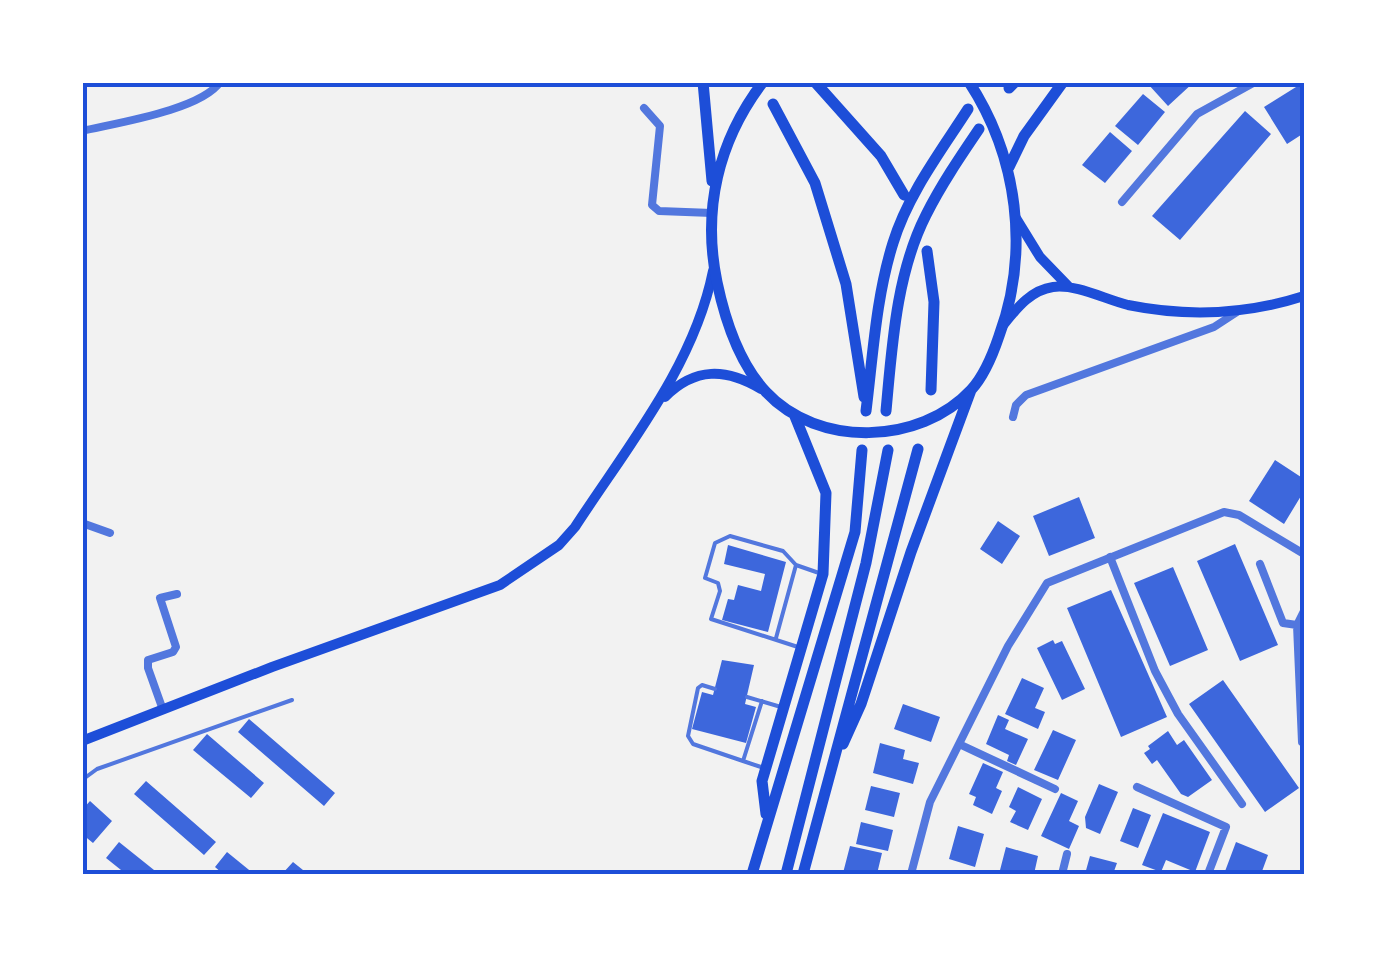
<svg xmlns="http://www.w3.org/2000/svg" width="1387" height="957" viewBox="0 0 1387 957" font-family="Figtree,sans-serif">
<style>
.building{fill:#3d67dc}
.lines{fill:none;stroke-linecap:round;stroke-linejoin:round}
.service{stroke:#5277de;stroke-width:4}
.minor{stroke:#5277de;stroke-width:8}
.secondary{stroke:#1d4ed8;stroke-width:10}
.primary{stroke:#1d4ed8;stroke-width:11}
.neatline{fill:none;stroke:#1d4ed8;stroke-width:4}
</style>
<rect width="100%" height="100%" fill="#f2f2f2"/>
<path class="building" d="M1150 82H1194L1168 106 1148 84Z
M1304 82V133L1287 144 1264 107Z
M1143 94 1165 112 1138 145 1115 126Z
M1245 111 1271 134 1180 240 1152 216Z
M1110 132 1132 151 1105 183 1082 165Z
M1275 460 1304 479V491L1284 524 1249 501Z
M1079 497 1095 538 1049 556 1033 516Z
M998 521 1020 536 1002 564 980 549Z
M1235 544 1278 645 1240 661 1197 561Z
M728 545 786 562 768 632 722 620 728 599 734 600 738 585 761 591 765 574 724 564Z
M1173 567 1208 650 1170 666 1134 583Z
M1111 590 1167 717 1121 737 1067 608Z
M1053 640 1055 644 1062 641 1085 689 1062 700 1037 648Z
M722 660 754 665 745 704 756 707 746 743 692 729 702 692 713 695Z
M1022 678 1044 688 1035 708 1045 712 1038 729 1005 714Z
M1223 680 1299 788 1265 812 1189 704Z
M903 704 940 717 931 742 894 729Z
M998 715 1009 720 1005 729 1028 739 1016 765 1007 761 1009 755 986 744Z
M249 719 335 793 324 806 238 732Z
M1053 730 1076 740 1058 780 1034 770Z
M1168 731 1177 745 1184 740 1212 780 1188 797 1181 794 1157 760 1152 764 1144 753 1150 749 1148 746Z
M207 734 264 783 251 798 193 750Z
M880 743 905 750 903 759 919 763 913 784 873 773Z
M983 763 1003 772 996 788 1002 791 992 814 973 805 976 797 969 794Z
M146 781 216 842 204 855 134 794Z
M1099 784 1118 792 1100 834 1086 828 1085 817Z
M871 786 900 793 894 817 865 810Z
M1018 787 1042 799 1028 830 1010 822 1016 811 1009 807Z
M1061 793 1078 801 1069 821 1079 826 1069 849 1041 836Z
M90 801 112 821 93 843 82 834V810Z
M1133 808 1151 815 1138 848 1120 841Z
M1163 813 1210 832 1195 872 1166 860 1161 872 1142 865Z
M861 822 893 830 888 851 856 844Z
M958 826 984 834 975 867 949 859Z
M119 842 159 874H126L106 858Z
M1236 842 1268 855 1261 874H1224Z
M850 846 882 853 877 874 843 873Z
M1006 847 1038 856 1034 874H999Z
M227 852 254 874H223L215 867Z
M1090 856 1117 863 1113 874H1085Z
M293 862 308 874H282Z"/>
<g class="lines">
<path class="service" d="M776 638 796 565
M798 647 711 619 720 591 718 583 705 578 715 543 730 536 783 551 796 565 819 573
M715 689 702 685 698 688 688 736 693 744 743 761 762 701
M747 697 781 707
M743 761 761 767
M82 780 97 769 292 700"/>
<path class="minor" d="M644 108 660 126 652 205 659 211 712 213
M82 131C116 123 201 110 220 82
M1122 202 1197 114 1255 82
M1013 417 1016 405 1026 395 1214 327 1237 312
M82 523 110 533
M1110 557 1155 671 1178 714 1242 804
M1260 564 1283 623 1297 625
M163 710 148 668V660L173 652 176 647 160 598 177 594
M1302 742 1297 625 1304 611
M959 744 1055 789
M1137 787 1226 827 1208 874
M911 874 930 802 1008 646 1047 583 1224 512 1239 515 1304 554
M1062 874 1067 854"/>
<path class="secondary" d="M1016 218 1040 257 1069 287
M1004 324C1017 308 1031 290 1053 287 1077 284 1104 299 1128 305 1187 317 1248 314 1304 296
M665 397C695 367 726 368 761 389
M82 741 272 667 500 585 559 545 575 527C627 447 694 366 713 271"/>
<path class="primary" d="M703 82 712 181
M763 82C718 141 702 210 717 282 725 320 739 363 766 392 818 448 920 445 971 390 984 376 993 354 999 336 1030 252 1018 157 969 82
M815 82 881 156 904 195
M1009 88 1015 82
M773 104 815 183 846 284 864 397
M1009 167 1024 136 1063 82
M927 251 934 302 931 390
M866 411C873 355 876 297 893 243 908 194 941 151 968 109
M886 411C892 347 896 274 926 215 941 185 960 157 979 129
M843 744 861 704 911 552 971 390
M766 814 762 781 823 574 826 493 794 414
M752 874 855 532 862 450
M786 874 866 563 888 450
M803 874 918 449"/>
</g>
<rect width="1387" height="957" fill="none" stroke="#ffffff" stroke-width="170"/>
<rect x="85" y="85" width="1217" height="787" class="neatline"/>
</svg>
